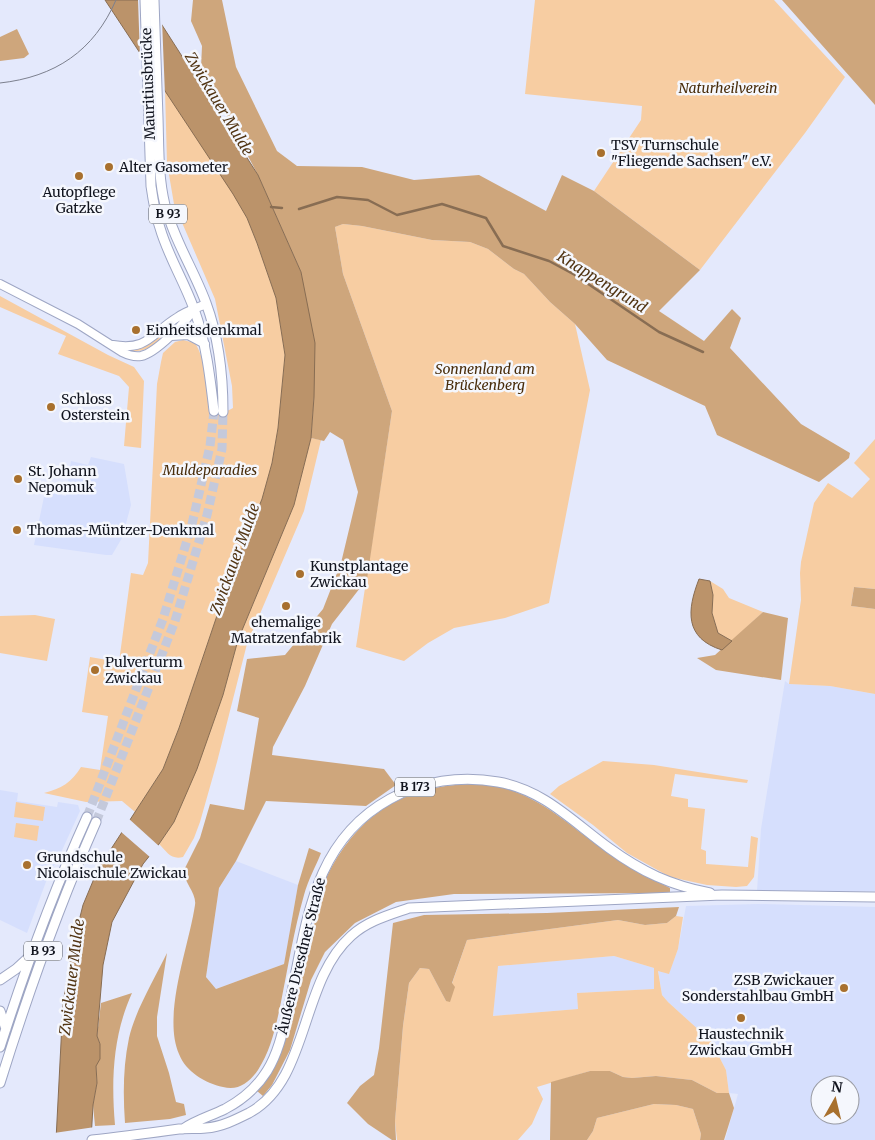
<svg xmlns="http://www.w3.org/2000/svg" width="875" height="1140" viewBox="0 0 875 1140" font-family="Merriweather,serif">
<style>
.built{fill:#d6dffd;fill-rule:evenodd}
.green{fill:#f7cda2;fill-rule:evenodd}
.forest{fill:#cea67c}
.water{fill:#bb936a;stroke:#886d53}
.pier{fill:#e4e9fc}
.lines{fill:none;stroke-linecap:round;stroke-linejoin:round}
.stream{stroke:#886d53;stroke-width:2.5}
.primary-tunnel{stroke:#c4c9db;stroke-width:9;stroke-dasharray:9 4.5;stroke-linecap:butt}
.secondary-casing{stroke:#9ea6c4;stroke-width:10}
.primary-casing{stroke:#9ea6c4;stroke-width:11}
.secondary{stroke:#fff;stroke-width:8}
.primary{stroke:#fff;stroke-width:9}
.tram{stroke:#7c808e;stroke-width:1}
.poi-dot{fill:#a8702e;stroke:#f5f7fd;stroke-width:2}
.labels{text-anchor:middle;stroke-width:5;stroke-linejoin:round;paint-order:stroke}
.shield{fill:#f5f7fd;stroke:#555861;stroke-width:1}
.shield-label{font-size:12px;font-weight:bold;fill:#11141e}
.street-label{font-size:14px;fill:#11141e;stroke:#f5f7fd}
.park-label{font-size:14px;font-style:italic;fill:#492d0b;stroke:#f5f7fd}
.poi-label{font-size:14px;fill:#11141e;stroke:#f5f7fd;text-anchor:start}
.water-label{font-size:15px;font-style:italic;fill:#513413;stroke:#f5f7fd}
</style>
<rect width="100%" height="100%" fill="#e4e9fc"/>
<path class="built" d="M91 457 124 464 131 505 122 538 112 555H106L34 545 45 492 66 496 71 461 88 465Z
M785 681 789 684 830 686 875 694V891H757L761 829Z
M0 790 18 793 17 801 57 807 58 802 78 805 80 811 58 859 50 871 27 933 0 920Z
M236 861 298 885 284 964 216 989 206 977 219 888Z
M758 904 875 907V1140H725L738 1094 729 1093 726 1070 711 1041 668 1002 662 995 658 970 669 973 678 949 686 906ZM820 1085H850V1115H820Z
M614 956 654 968 655 989 578 993V1009L493 1016 497 966Z"/>
<path class="green" d="M535 0H774L845 77 805 133 700 270 594 191 641 120 642 106 525 94Z
M165 90 234 194 247 218 257 243 276 298 285 355 278 428 272 463 262 499 228 583 179 728 163 769 135 812 122 801 86 802 44 793C61 789 72 782 81 767L100 770 108 716 82 712 90 657 119 662 131 573 143 575 148 563 157 384 161 362 163 353 175 342 183 340 195 343C205 358 209 390 208 408 215 415 225 413 233 408L232 386 215 299 174 204 167 163Z
M343 224 362 226 432 240 470 242 488 249 514 269 524 274 550 302 575 324 590 390 549 603 505 618 454 628 428 643 404 661 356 647 392 411 343 274 335 227Z
M0 296 108 355 134 367 144 381 141 448 124 446 129 387 119 376 58 354 66 336 0 307Z
M179 319 182 322C167 334 151 354 130 351V349Z
M311 438 321 440 304 511 247 644 217 762 200 822 194 838 183 857C171 860 167 852 159 844L174 822 223 695 238 640 294 505Z
M875 439V589L854 587 851 606 875 609V694L830 686 789 684 801 600 800 573 801 562 814 503 828 483 852 498 870 479 854 463Z
M710 581 723 589 729 598 763 612 732 641 718 633 712 613 713 595Z
M35 615 55 619 47 661 0 653V616Z
M603 761 654 765 748 780 747 783 675 774 671 796 688 799V807L705 809 701 849 706 851V864L748 867 751 836 758 838 754 877 747 886 736 887 707 885 670 877 627 853 593 825 550 794 559 786Z
M16 802 45 807 43 821 14 817Z
M16 823 39 826 37 841 14 837Z
M676 916 683 917 678 949 669 974 658 971 662 995 668 1002 711 1041 726 1070 729 1093H717L692 1080 656 1076 632 1078 623 1077 610 1071H590L537 1087 543 1099 532 1124 518 1140H397L395 1121 403 1026 409 983 420 968 429 969 446 1001 467 940 618 920 645 925 667 923ZM614 956 654 968V989L577 993 578 1009 493 1016 498 966Z
M654 1104 676 1105 693 1109 701 1134 700 1140H587L593 1131 597 1118Z"/>
<path class="forest" d="M193 0H222L236 67 277 151 297 166 362 167 414 180 479 175 546 211 562 175 594 191 700 270 659 311 704 341 732 309 741 318 730 348 801 424 850 453 849 458 819 482 717 435 705 406 607 360 575 324 550 302 524 274 514 269 488 249 470 242 432 240 362 226 343 224 335 227 343 274 392 411 367 579 332 624 305 686 273 747 272 755 384 769 396 785 366 806 266 801 236 861 219 888 206 977 216 989 284 964 298 885 309 848 321 853C316 866 308 880 304 895 294 930 288 967 281 1002 276 1026 271 1050 258 1070 249 1083 238 1091 223 1087 205 1083 186 1072 179 1054 162 1015 189 946 195 905 197 893 183 882 184 870L200 838 210 804 244 810 259 718 237 711 247 659 285 655 323 609 341 563 358 492 343 440 330 432 324 441 311 438 314 397 301 272 258 175 201 68 202 46 191 21Z
M782 0H875V105Z
M17 29 29 54 24 58 0 61V37Z
M854 587 875 589V609L851 606Z
M763 612 788 618 781 680 716 670 697 658 715 655Z
M470 784C479 784 489 784 497 786 539 796 568 824 601 848 623 863 646 876 670 888V893L454 894 396 902 355 923 325 952 311 980 290 1050 272 1085 263 1096 257 1091 268 1077 282 1048 326 878C356 816 402 786 470 784Z
M679 907 676 916 667 923 645 925 618 920 467 940 452 983 455 987 450 1002 446 1001 429 969 420 968 409 983 403 1026 395 1121 396 1140H392L368 1124 347 1103 360 1086 374 1075 379 1048 393 923 424 915 547 913Z
M167 953 157 1017V1036L169 1073 176 1102 184 1104 186 1115 170 1119 125 1123C123 1095 123 1066 129 1038 135 1011 155 978 167 953Z
M132 993C113 1035 111 1079 115 1125L95 1126 93 1105 97 1083 96 1066 100 1044 97 1036 101 1003Z
M590 1071H610L623 1077 632 1078 656 1076 692 1080 717 1093H729L734 1108 724 1140H700L701 1134 693 1109 676 1105 654 1104 597 1118 593 1131 587 1140H550L551 1082Z"/>
<path class="water" d="M105 0H146L258 175 301 272 315 343 314 397 311 438 294 505 238 640 223 695 197 769 174 822 159 844 143 864 112 922 103 965 97 1036 100 1044V1059L96 1066 97 1083 93 1105 91 1140H56L63 1004 72 949 83 905 98 869 163 769 179 728 228 583 262 499 272 463 278 428 285 355 276 298 257 243 247 218 233 194Z
M699 579 710 581 713 595 712 613 718 633 732 641 722 650C684 638 687 610 699 579Z"/>
<path class="pier" d="M138 0H149L162 20 165 95 140 57Z
M128 818 160 847 151 858 120 831Z
M95 1127 94 1140H54V1133Z"/>
<g class="lines">
<path class="stream" d="M271 207 282 208
M299 209 337 197 368 200 397 215 442 204 486 218 503 246 549 261 575 275 659 332 703 352"/>
<path class="primary-tunnel" d="M87 817 163 619 192 524 210 446 214 411
M96 822 175 621 207 515 222 449 223 412"/>
<defs>
<path id="secondary" d="M0 284 78 324 122 352C128 355 135 357 141 356 156 353 186 322 194 309
M171 336 188 335 205 344
M113 345C149 351 151 333 178 317 186 311 197 308 206 304"/>
<path id="primary" d="M145 0 151 186C153 200 155 214 160 228 168 256 184 281 194 309 206 342 210 376 214 411
M154 0C155 39 157 79 158 118 159 147 158 177 165 205 174 240 194 270 206 303 219 338 223 375 223 412
M0 980 16 969 29 957
M0 1011 6 1029
M0 1047C25 969 53 892 87 817
M0 1083C28 993 58 908 96 822
M183 1129C196 1120 211 1116 225 1109 242 1100 257 1087 267 1071 280 1050 284 1025 290 1001 307 923 312 842 390 799 422 781 461 775 498 782 544 790 573 822 609 848 642 872 670 885 710 893
M92 1140C121 1137 150 1133 179 1129 188 1128 197 1129 206 1128 221 1127 235 1120 249 1113 310 1080 299 983 351 936 367 921 389 915 409 908L722 895 875 897"/>
</defs>
<use href="#secondary" class="secondary-casing"/>
<use href="#primary" class="primary-casing"/>
<use href="#secondary" class="secondary"/>
<use href="#primary" class="primary"/>
<path class="tram" d="M0 83C55 77 94 51 116 0"/>
</g>
<g class="poi-dot">
<circle cx="601" cy="153" r="5"/>
<circle cx="109" cy="167" r="5"/>
<circle cx="79" cy="176" r="5"/>
<circle cx="136" cy="330" r="5"/>
<circle cx="51" cy="407" r="5"/>
<circle cx="18" cy="479" r="5"/>
<circle cx="17" cy="530" r="5"/>
<circle cx="300" cy="574" r="5"/>
<circle cx="286" cy="606" r="5"/>
<circle cx="95" cy="670" r="5"/>
<circle cx="27" cy="865" r="5"/>
<circle cx="844" cy="988" r="5"/>
<circle cx="741" cy="1018" r="5"/>
</g>
<g class="labels">
<g class="shield">
<rect x="149" y="204.5" width="38" height="19" rx="4"/>
<rect x="395" y="777.5" width="40" height="19" rx="4"/>
<rect x="24" y="941.5" width="38" height="19" rx="4"/>
</g>
<g class="shield-label">
<text x="168" y="218">B 93</text>
<text x="415" y="791">B 173</text>
<text x="43" y="955">B 93</text>
</g>
<g class="street-label">
<text transform="translate(148 84) rotate(-92)" y="5">Mauritiusbrücke</text>
<text transform="translate(301 956) rotate(-76)" y="5">Äußere Dresdner Straße</text>
</g>
<g class="park-label">
<text x="728" y="93">Naturheilverein</text>
<text x="485" y="374">Sonnenland am<tspan x="485" dy="16">Brückenberg</tspan></text>
<text x="210" y="475">Muldeparadies</text>
</g>
<g class="poi-label">
<text x="611" y="150">TSV Turnschule<tspan x="611" dy="16">"Fliegende Sachsen" e.V.</tspan></text>
<text x="119" y="172">Alter Gasometer</text>
<text x="79" y="197" text-anchor="middle">Autopflege<tspan x="79" dy="16">Gatzke</tspan></text>
<text x="146" y="335">Einheitsdenkmal</text>
<text x="61" y="404">Schloss<tspan x="61" dy="16">Osterstein</tspan></text>
<text x="28" y="476">St. Johann<tspan x="28" dy="16">Nepomuk</tspan></text>
<text x="27" y="535">Thomas-Müntzer-Denkmal</text>
<text x="310" y="571">Kunstplantage<tspan x="310" dy="16">Zwickau</tspan></text>
<text x="286" y="627" text-anchor="middle">ehemalige<tspan x="286" dy="16">Matratzenfabrik</tspan></text>
<text x="105" y="667">Pulverturm<tspan x="105" dy="16">Zwickau</tspan></text>
<text x="37" y="862">Grundschule<tspan x="37" dy="16">Nicolaischule Zwickau</tspan></text>
<text x="834" y="985" text-anchor="end">ZSB Zwickauer<tspan x="834" dy="16">Sonderstahlbau GmbH</tspan></text>
<text x="741" y="1039" text-anchor="middle">Haustechnik<tspan x="741" dy="16">Zwickau GmbH</tspan></text>
</g>
<g class="water-label">
<text transform="translate(219 104) rotate(59)" y="5">Zwickauer Mulde</text>
<text transform="translate(602 282) rotate(32)" y="5">Knappengrund</text>
<text transform="translate(235 559) rotate(-70)" y="5">Zwickauer Mulde</text>
<text transform="translate(72 977) rotate(-83)" y="5">Zwickauer Mulde</text>
</g>
</g>
<g transform="translate(835 1100) rotate(8)"><circle r="24" fill="#f5f7fd" stroke="#9a9ca4"/>
<path d="M0-4L9 19L0 12L-9 19Z" fill="#a8702e"/>
<text y="-8" font-size="14" font-weight="bold" text-anchor="middle" fill="#11141e">N</text>
</g>
</svg>
